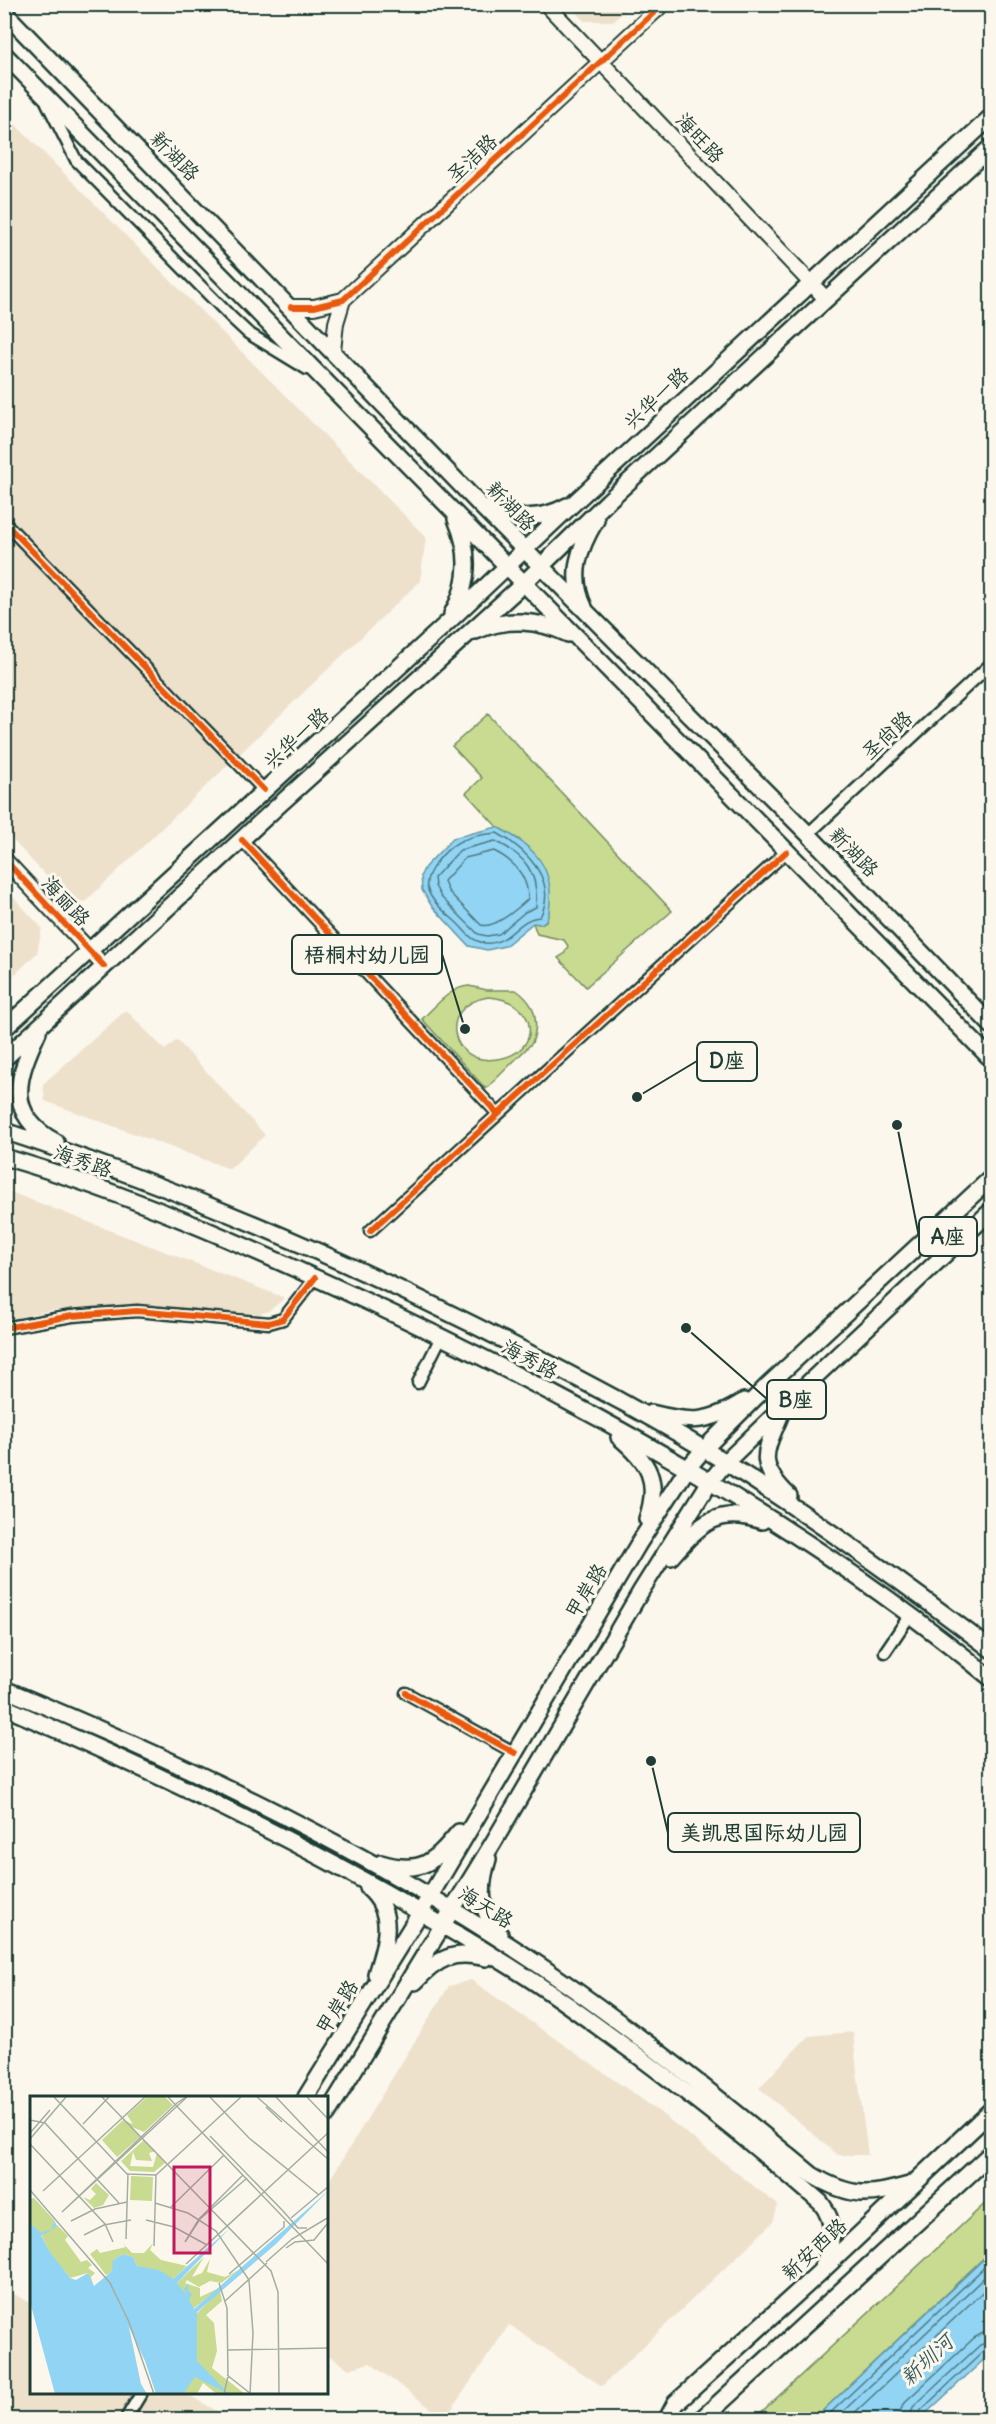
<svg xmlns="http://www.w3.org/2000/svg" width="996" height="2424" viewBox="0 0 996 2424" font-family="Delius,'LXGW WenKai TC',sans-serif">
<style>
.built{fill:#eee1cc}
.green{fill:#c8db90;stroke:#748c62;stroke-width:1.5;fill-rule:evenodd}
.water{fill:#92d4f4;stroke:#6498a7;stroke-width:1.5}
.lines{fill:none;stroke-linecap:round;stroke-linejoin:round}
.shore{stroke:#4d7981;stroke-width:1.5}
.minor-casing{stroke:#1f3d34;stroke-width:15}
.tertiary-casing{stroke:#1f3d34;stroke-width:18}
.secondary-casing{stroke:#1f3d34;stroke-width:20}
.primary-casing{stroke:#1f3d34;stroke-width:21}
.minor{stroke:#fbf7ec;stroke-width:10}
.tertiary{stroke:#fbf7ec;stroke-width:14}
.secondary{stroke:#fbf7ec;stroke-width:15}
.primary{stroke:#fbf7ec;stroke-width:16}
.cycleway-casing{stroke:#fbf7ec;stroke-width:10}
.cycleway{stroke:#e8590c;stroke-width:6}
.labels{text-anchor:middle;stroke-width:6;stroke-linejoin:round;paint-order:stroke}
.street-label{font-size:20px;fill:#1f3d34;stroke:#fbf7ec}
.water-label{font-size:21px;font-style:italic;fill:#365b5a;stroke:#fbf7ec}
.inset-road{fill:none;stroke:#a3ada2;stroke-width:1.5}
.view{fill:#c2185b;fill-opacity:0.15;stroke:#c2185b;stroke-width:3}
.inset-edge{fill:none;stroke:#1f3d34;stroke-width:3}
.leader{fill:none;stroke:#1f3d34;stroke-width:2}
.callout-dot{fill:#1f3d34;stroke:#fbf7ec;stroke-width:2}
.callout{fill:#fbf7ec;stroke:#1f3d34;stroke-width:2}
.callout-label{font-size:21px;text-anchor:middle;font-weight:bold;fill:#1f3d34}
</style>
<rect width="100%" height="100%" fill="#fbf7ec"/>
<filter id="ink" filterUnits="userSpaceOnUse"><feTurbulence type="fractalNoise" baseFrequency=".0167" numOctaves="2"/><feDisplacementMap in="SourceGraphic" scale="12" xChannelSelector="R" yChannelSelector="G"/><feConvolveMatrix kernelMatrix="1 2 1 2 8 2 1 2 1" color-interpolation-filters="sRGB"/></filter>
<g filter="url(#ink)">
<path class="built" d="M568 5H631L613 21H584Z
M4 113 426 537 420 581 85 902 68 899 5 832Z
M5 888 42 928 37 953 5 984Z
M126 1010 165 1050 177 1040 265 1135 230 1169 45 1101 43 1084Z
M5 1190 34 1201 285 1298 269 1311 260 1314 136 1306 53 1310 5 1320Z
M471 1980 653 2107 778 2205 773 2222 602 2386 509 2325 445 2419 370 2363 349 2369 327 2354V2184L449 1986Z
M853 2032 856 2063 868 2155H838L759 2088 808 2036Z
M4 2289 31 2303 32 2392 185 2393 231 2419H5Z"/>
<path class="green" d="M488 714 672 911 586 987 558 958 564 954 568 946 564 940 537 934 533 923 541 924 546 921 549 912 520 840 497 827 466 793 482 778 452 746Z
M469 986 487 990H516C535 1003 540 1021 532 1043L486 1089 422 1019C435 1007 450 987 469 986ZM488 997C540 1000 543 1053 497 1059 451 1067 435 1006 488 997Z
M991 2198V2251L814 2419H754Z"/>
<path class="water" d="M497 827C530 844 553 863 550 903 549 912 549 920 541 924L533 923 505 946 487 950 469 946 431 905 422 890 421 875 425 867 453 838Z
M991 2252V2353L920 2419H814Z"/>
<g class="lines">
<path class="shore" d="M497 833C526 849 559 881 540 917 517 918 509 946 485 943 470 941 466 931 456 922 446 913 430 901 427 887 424 873 445 850 457 843 467 837 486 834 497 833Z
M495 841C525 855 539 873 536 907L525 912 499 934 487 936 478 934 441 897 435 886 434 878 460 850Z
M494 851C514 861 528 876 528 899 518 908 495 929 481 925L448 891 444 881 465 858Z
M823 2420 992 2260
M834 2420 992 2270
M847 2420 992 2283
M900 2420 901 2409 907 2400 974 2338 983 2333 992 2332
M909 2420 913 2407 980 2345 992 2341
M916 2420 919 2412 985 2350 992 2349"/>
<defs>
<path id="minor" d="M47 103 76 160 233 319 248 333 307 369
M4 522 264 790
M808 834 992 663
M242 840 498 1114
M370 1231 786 852
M4 1328 72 1316 137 1311 269 1323 283 1319 315 1278
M418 1383 441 1337
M885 1652 910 1615
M406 1693 515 1753
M125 2420 142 2392"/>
<path id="tertiary" d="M546 4 826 299
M291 307H314L343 300 663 4
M333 351 336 323 343 300
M4 859 104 966"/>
<path id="secondary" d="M4 12 481 506 808 834 992 1026
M4 54 992 1060
M486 508C512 520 542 520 567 506
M584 607C569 575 579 548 596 520
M452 614C470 583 470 551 456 519
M476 631C506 617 539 620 568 634
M4 1029 446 624 575 502 992 116
M38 1032C18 1075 3 1114 56 1142
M4 1059 279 805 523 584 608 501 992 146
M4 1131C183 1189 356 1264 523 1350 591 1385 660 1421 725 1462 817 1520 905 1584 992 1650
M4 1157C129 1193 249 1247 366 1301 586 1404 804 1524 992 1679
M782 1411C766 1451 754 1462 789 1496
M651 1413C691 1423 708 1424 744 1401
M619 1437C649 1462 660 1481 647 1519
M671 1557C699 1526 716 1505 762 1521
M4 1689C192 1766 377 1855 545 1969 638 2033 725 2103 812 2175 852 2199 870 2196 913 2184
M4 1707C182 1783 355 1868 519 1972 559 1997 598 2027 637 2055 700 2102 762 2151 821 2203 838 2225 832 2246 821 2270
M488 1859C479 1888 479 1911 500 1934
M381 1863C422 1875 434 1862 459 1832
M368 1888C396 1913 386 1942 376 1974
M415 1982C438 1958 453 1950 486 1958
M306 2097 420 1913 639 1543 687 1469 704 1449 767 1386 992 1177
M327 2114 493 1843 641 1591 709 1483 726 1462 785 1405 992 1210"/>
<path id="primary" d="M667 2420 676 2403 818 2274 992 2110
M701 2420 992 2153"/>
</defs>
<use href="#minor" class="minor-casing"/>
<use href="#tertiary" class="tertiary-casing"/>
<use href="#secondary" class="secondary-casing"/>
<use href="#primary" class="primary-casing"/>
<use href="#minor" class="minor"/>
<use href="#tertiary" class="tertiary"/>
<use href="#secondary" class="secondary"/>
<use href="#primary" class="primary"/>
<defs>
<path id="cycleway" d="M291 307H314L343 300 663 4
M4 522 264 790
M242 840 498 1114
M4 859 104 966
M370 1231 786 852
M4 1328 72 1316 137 1311 269 1323 283 1319 315 1278
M406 1693 515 1753"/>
</defs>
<use href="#cycleway" class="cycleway-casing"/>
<use href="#cycleway" class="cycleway"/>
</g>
</g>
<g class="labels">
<g class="street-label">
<text transform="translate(700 138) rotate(47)" y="7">海旺路</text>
<text transform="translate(175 156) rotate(46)" y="7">新湖路</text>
<text transform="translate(472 158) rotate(-43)" y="7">圣洁路</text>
<text transform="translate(656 398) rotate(-43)" y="7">兴华一路</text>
<text transform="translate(511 506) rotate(46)" y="7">新湖路</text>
<text transform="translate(887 735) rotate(-43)" y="7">圣尚路</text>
<text transform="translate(296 738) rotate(-42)" y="7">兴华一路</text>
<text transform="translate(854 852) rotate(46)" y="7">新湖路</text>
<text transform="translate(66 901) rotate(47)" y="7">海丽路</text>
<text transform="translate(83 1161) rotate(19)" y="7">海秀路</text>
<text transform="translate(530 1359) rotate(28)" y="7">海秀路</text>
<text transform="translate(586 1591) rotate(-59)" y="7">甲岸路</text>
<text transform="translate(486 1907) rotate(32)" y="7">海天路</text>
<text transform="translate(337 2007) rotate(-58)" y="7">甲岸路</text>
<text transform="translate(814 2249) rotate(-43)" y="7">新安西路</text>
</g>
<g class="water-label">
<text transform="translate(927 2360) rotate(-43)" y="7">新圳河</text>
</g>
</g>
<g transform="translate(30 2096)">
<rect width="298" height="298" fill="#fbf7ec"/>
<path d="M117 1H135L143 9 114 36 102 31 110 41 87 61 72 44 93 24 103 28 97 19ZM114 44 126 55 119 57 122 65 106 64 103 56 100 70 123 71 127 57 135 67 124 76 100 75 91 65ZM101 80 123 81 122 105 100 104ZM66 87 79 99 73 109 64 112 53 101 60 104 66 98 61 93ZM4 102 24 124 23 132 27 129 38 140 35 144 51 166 57 164 62 169 58 172 65 177 61 181 63 189 58 177 40 182 20 158 11 138 0 127V103ZM92 146 102 157H114L123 147 120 154 131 164 157 170 143 183 107 170 103 161 93 158 83 164V175L76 179 60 158 67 153 70 157 96 151ZM174 161 162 181 172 177 180 163 177 176 195 181 209 174 191 187 180 185 169 191 157 184 155 187 170 192V201L189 192 163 213 147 187ZM190 195 192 205 176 219 184 227 187 255 182 272 215 298H187L173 287 167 298H153L167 260 166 218Z" fill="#c8db90"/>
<path d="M298 95 246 148 167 216V265L199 298 165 281 153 298H25L0 206V127L11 137 22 133 24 124 27 130 17 137 11 139 19 155 40 182 46 184 58 177 64 190 82 175 83 164 93 158 103 161 107 170 129 174 143 183 200 132 147 187 158 201 154 193 159 188 158 195 162 198 159 204 164 213Z" fill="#92d4f4"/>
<path d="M99 231 115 265 126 298H117L111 288Z" fill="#fbf7ec"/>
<path class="inset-road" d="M24 1 97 78 126 79 211 1M72 1 241 175 248 196 249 298M138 1 299 169M156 1 147 7 32 116 157 1M180 1 219 42 289 99M227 1 299 64M246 1 299 57M277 1 299 24M236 11 252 26M0 24 15 27 89 107M53 28 79 1M0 37 20 14M180 40 254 116M0 43 36 1M0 48 75 128 83 146M213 79 169 123 155 146 170 123 217 82M0 94 80 187 99 226 124 298M13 95 115 1M125 107 158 117 186 135 219 184 223 237 220 298M141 111 194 59M253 115 268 132H277M261 122 299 90M116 124 144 131 177 149M41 125 65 113 97 106M54 139 74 129 101 124M96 143 98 77M124 150 126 78M256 152 265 146 284 144 297 128M236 166 262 143 299 121M156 168 299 36M199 178 254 131V125M189 187 197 212 198 280 194 298M195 205 237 167M197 254 299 252M197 279 221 298"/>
<path class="view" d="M144 71H180V157H144Z"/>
<rect width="298" height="298" class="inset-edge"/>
</g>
<path class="leader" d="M465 1029L442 954M637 1097L697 1061M897 1125L919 1237M686 1328L767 1399M651 1761L668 1833"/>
<g class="callout-dot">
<circle cx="465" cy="1029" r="6"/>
<circle cx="637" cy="1097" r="6"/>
<circle cx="897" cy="1125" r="6"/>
<circle cx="686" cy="1328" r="6"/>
<circle cx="651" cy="1761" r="6"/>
</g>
<g class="callout">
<rect x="292" y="935" width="150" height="39" rx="6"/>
<rect x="697" y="1042" width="60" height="39" rx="6"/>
<rect x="919" y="1217" width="58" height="39" rx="6"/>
<rect x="767" y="1380" width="59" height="39" rx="6"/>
<rect x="668" y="1813" width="192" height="39" rx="6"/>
</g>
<g class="callout-label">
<text x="367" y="962">梧桐村幼儿园</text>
<text x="727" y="1068">D座</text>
<text x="948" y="1244">A座</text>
<text x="796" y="1407">B座</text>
<text x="764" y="1840">美凯思国际幼儿园</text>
</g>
<rect width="996" height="2424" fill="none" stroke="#fbf7ec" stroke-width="24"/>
<rect x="12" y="12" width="972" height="2400" fill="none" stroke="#1f3d34" stroke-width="2" filter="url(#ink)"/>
</svg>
